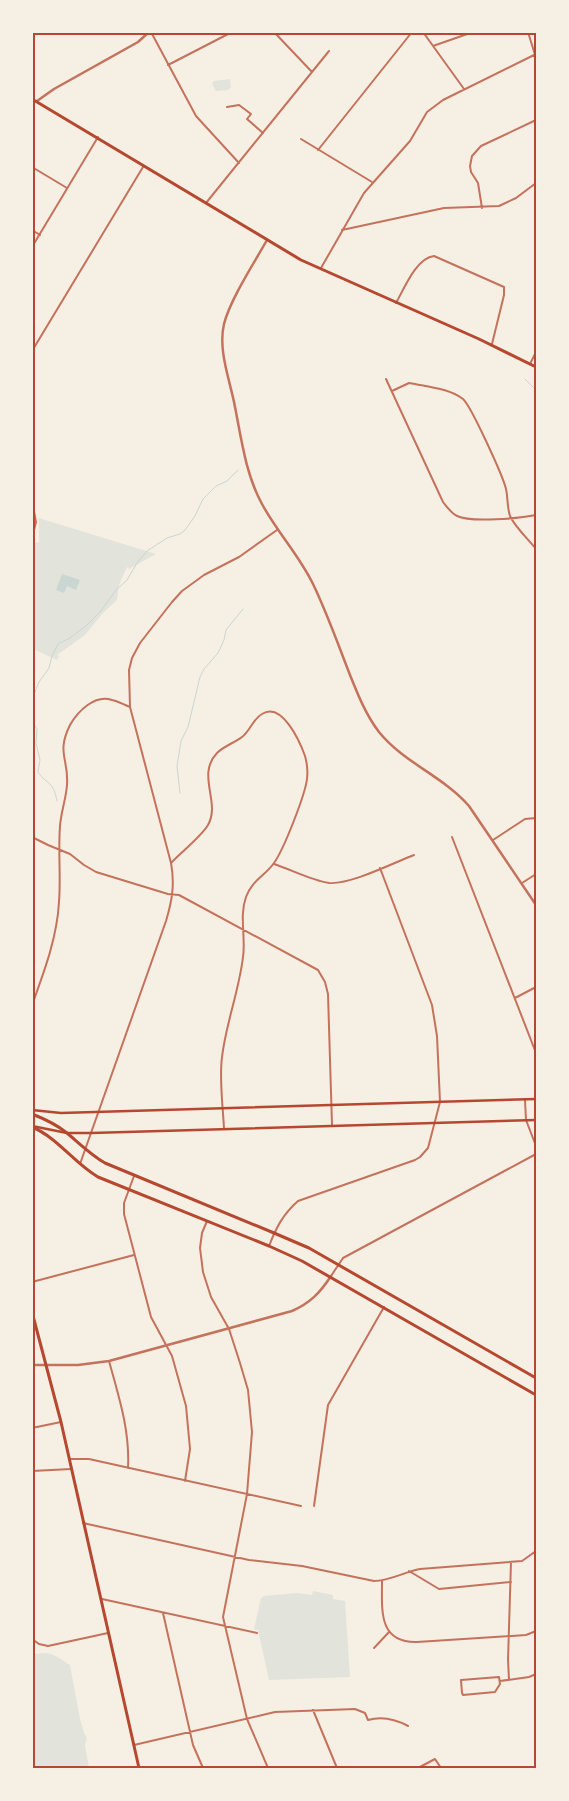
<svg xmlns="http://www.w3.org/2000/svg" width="569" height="1801" viewBox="0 0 569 1801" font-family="'Source Sans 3',sans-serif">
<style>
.green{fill:#e2e4dc}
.water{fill:#c9d6d2}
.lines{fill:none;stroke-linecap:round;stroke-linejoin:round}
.stream{stroke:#c9d6d2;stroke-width:1}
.minor{stroke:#c5725c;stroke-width:2}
.tertiary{stroke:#c5725c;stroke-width:2.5}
.secondary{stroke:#b5482f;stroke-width:2.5}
.primary{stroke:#b5482f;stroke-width:3}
.neatline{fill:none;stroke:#b5482f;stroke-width:2}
</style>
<rect width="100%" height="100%" fill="#f6efe4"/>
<path class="green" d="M230 79 231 87 228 90 216 91 212 83 214 81Z
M39 518 156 554 129 569 127 567 119 585 117 600 103 613 85 635 57 655 59 656 57 660 33 649 32 544 39 542Z
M313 1591 333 1595V1599L345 1601 350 1677 269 1680 258 1630 254 1629 261 1598 264 1596 297 1593 312 1595Z
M33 1652 37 1654C50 1650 59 1658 70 1665L80 1719 84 1733 87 1738 85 1745 89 1768H33Z"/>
<path class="water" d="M62 574 80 580 76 590 67 586 64 593 56 590Z"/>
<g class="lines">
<path class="stream" d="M525 379 536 390
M32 699 39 682 49 668 52 656 58 644 70 638 87 625 100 612 116 590 127 580 137 563 147 551 167 538 180 534 185 530 195 516 203 499 216 486 227 481 238 470
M32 720 37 729 36 743 40 760 38 772C48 786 53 780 57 801
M180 793 177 766 181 741 188 727 200 677 204 669 218 653 224 640 226 630 243 609"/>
<path class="minor" d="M151 32 196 116 239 163
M274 32 312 72
M423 32 464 89
M528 32 536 58
M433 46 473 32
M168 65 232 32
M227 107 239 105 251 114 247 119 263 133
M301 139 372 182
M318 150 412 32
M32 167 67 188
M206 203 329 51
M482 208 478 183 471 172 470 166 472 156 481 146 536 120
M32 230 40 235
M342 230 444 208 499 206 516 198 536 183
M32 247 98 137
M321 268 364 193 410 141 427 112 443 100 536 54
M396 303C404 289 416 258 434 256L504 287V295L492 344
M32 351 143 167
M530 364 536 352
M386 379 443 502C447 507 451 513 457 516 471 523 521 518 536 515
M392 391 409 383 415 384C430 387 450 389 463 399 471 406 503 476 506 489 508 498 507 507 510 516 515 527 528 539 536 549
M32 501 36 522 32 538
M32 837 48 845 70 854 84 865 96 872 168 894 179 895 318 970 325 982 328 994 332 1125
M452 837 536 1053
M493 840 525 819 536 818
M171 863C181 852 200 838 208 825 221 802 196 775 217 753 224 746 234 743 242 737 250 731 253 719 262 714 282 701 300 742 305 756 307 763 308 771 307 779 305 795 284 849 274 863 265 876 252 880 246 897 239 916 246 938 243 957 239 991 226 1023 222 1057 219 1080 223 1106 224 1129
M274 864C292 870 311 880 329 883 350 885 393 863 414 855
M522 883 536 874
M515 998 536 987
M32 1005C44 972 57 938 59 902 61 877 58 851 60 826 61 812 66 799 67 785 69 759 56 753 70 725 78 711 95 694 112 700 118 701 124 705 130 707
M525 1100 526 1120 536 1146
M80 1164 166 921C172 901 175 884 171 863L130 707 129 670 132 658 140 643 172 602 182 591 204 575 239 557 277 530
M134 1176 124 1203V1214L151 1317 172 1356 186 1406 190 1449 185 1481
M207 1221 202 1233 200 1248 203 1272 211 1297 229 1329 240 1363 248 1390 252 1432 247 1494 223 1617 247 1719 268 1768
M269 1246C276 1228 283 1214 298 1201L415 1160 420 1157 428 1148 440 1102 437 1036 432 1005 380 868
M331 1276 343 1258 536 1154
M32 1282 134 1255
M109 1361C119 1397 130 1431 128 1468
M32 1428 61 1422
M71 1459H89L301 1506
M32 1471 71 1469
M314 1506 328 1405 384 1307
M83 1523 249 1560 302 1566 374 1581C390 1581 404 1572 420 1569L522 1561 536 1551
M409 1571 439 1589 511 1582
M382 1581C382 1610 378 1643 417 1642L526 1635 536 1631
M102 1599 257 1633
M163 1613 193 1745 203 1768
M32 1639 39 1644 48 1646 108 1633
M374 1648 389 1632
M499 1677 500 1684 495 1692 463 1695 462 1693 461 1680Z
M509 1680 508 1660 511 1562
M500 1681 529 1677 536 1674
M313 1710 337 1768
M134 1745 275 1712 355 1709 365 1713 368 1720C382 1716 395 1719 408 1726
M418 1768 435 1759 441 1768"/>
<path class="tertiary" d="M37 101 54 89 138 42 149 32
M267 240C254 263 230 300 224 324 218 349 229 378 234 402 241 436 245 473 262 504 277 532 299 555 313 584 327 613 338 644 350 675 358 695 366 715 379 732 404 763 443 776 469 806L536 905
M32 1365H78L109 1361 292 1311C310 1303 320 1293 331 1276"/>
<path class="secondary" d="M32 1110 61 1113 536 1099
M32 1126 67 1133H91L536 1120"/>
<path class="primary" d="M32 99 301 260 479 339 536 367
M32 1114C45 1119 57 1125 67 1133 80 1144 91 1155 105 1163L274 1233 309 1248 536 1378
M32 1127C58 1138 74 1163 98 1177L269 1246 302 1261 536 1395
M32 1312 61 1422 139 1768"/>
</g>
<rect width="569" height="1801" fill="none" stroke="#f6efe4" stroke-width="68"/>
<rect x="34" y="34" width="501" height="1733" class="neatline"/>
</svg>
